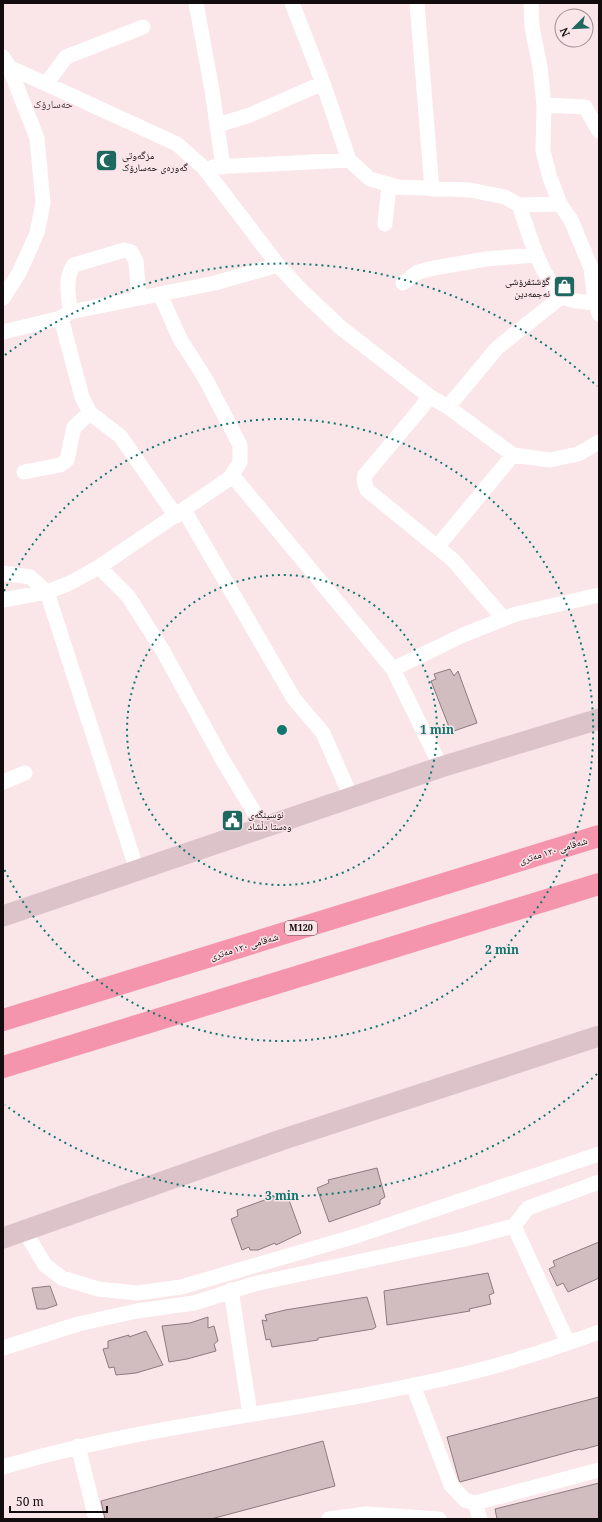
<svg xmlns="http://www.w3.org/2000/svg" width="602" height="1522" viewBox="0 0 602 1522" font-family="'Noto Serif','Noto Naskh Arabic',serif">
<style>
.building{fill:#d1bcc0;stroke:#8d7b7f}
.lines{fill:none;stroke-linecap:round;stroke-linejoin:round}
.street{stroke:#fff;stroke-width:15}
.secondary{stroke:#dcc2c9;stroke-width:21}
.highway{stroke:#f594ad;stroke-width:22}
.ring{fill:none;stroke:#0f766e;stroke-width:2;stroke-dasharray:2 4}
.labels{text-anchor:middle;stroke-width:3;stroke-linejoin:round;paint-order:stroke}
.shield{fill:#fae5e9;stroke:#584d50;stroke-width:1}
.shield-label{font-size:9px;font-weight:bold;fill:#130c0e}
.poi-label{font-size:10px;fill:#130c0e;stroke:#fae5e9;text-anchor:start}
.street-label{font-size:10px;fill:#130c0e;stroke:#fae5e9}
.neighbourhood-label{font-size:11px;fill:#4b3b3f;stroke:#fae5e9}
.centre{fill:#0f766e;stroke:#fae5e9;stroke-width:2}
.ring-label{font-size:12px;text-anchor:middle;font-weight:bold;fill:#0f766e;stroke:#fae5e9;stroke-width:3;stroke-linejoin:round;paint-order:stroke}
</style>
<rect width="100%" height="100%" fill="#fae5e9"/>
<path class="building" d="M450 669 454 676 458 671 477 723 451 732 431 681 436 679 434 674Z
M377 1168 385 1197 380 1200V1204L329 1222 317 1188 329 1183 328 1180Z
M281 1194 285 1201 289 1200 301 1233 276 1245 275 1243 258 1250H250L249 1247 242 1250 231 1219 238 1216 237 1210Z
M599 1242V1278L568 1292 563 1283 557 1286 549 1269 555 1266 553 1261Z
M488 1273 494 1293 489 1295 491 1304 469 1309 470 1311 387 1325 384 1291Z
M50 1286 57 1305 45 1309H37L32 1288Z
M367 1297 376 1327 373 1329 318 1338V1340L272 1347 270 1339 266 1340 262 1320 267 1321 265 1315 285 1310Z
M208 1317V1328L214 1326 218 1341 214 1344 216 1351 187 1359 169 1362 162 1326 190 1323Z
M146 1331 163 1365 136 1373 116 1375 114 1367 109 1368 103 1349 108 1348V1341L129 1335V1337Z
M599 1397V1445L581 1450 580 1449 460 1482 459 1480 447 1437Z
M323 1441 335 1486 211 1519H105L101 1501Z
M599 1483V1519H497L495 1509Z"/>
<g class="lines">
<path class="street" d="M196 3 212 90 223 167
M292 3 323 83 349 160 370 179 398 187 470 190 505 197 519 205 560 204
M417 3 432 189
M531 3 532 27 540 67 544 105 543 151 550 178 560 204 571 220 591 268 595 303 599 314
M3 57 9 67 177 144 204 168 278 265 301 290 340 327 429 396 448 407 513 455 550 460 578 454 599 442
M46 84 66 57 143 27
M544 105 585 107 599 131
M218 125 250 115 323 83
M213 167 349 160
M519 205C530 237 539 271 561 297
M385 224 389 185
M403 283 418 272 434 268 486 259 536 255
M3 298 19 273 37 233 43 203 37 138 9 67 4 66
M70 312C69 297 64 277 74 265L124 250 131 252 136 261 139 298
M61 318 82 397 90 413 120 436 176 516
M3 332 61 318 70 312 215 283 278 265
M429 396 422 407 365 475 364 480 367 490 453 560 504 619
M448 407 497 348 561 297 576 301 595 303
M24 472 60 465 67 460 74 427 90 413
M232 475 393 669 441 767
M184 510 294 699 323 733 351 797
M437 547 513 455
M99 567 128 596 163 651 221 757 263 827
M3 573 30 577 47 592 137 870
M3 600 47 592 70 583 99 567 230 478 240 462V445L205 378 180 339 160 294
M393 669 463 635 516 614 599 595
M3 782 25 773
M24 1230 45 1265 62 1278 98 1289 137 1293 181 1287 356 1236 599 1154
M231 1290 250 1414
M568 1343 514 1226 528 1208 599 1182
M3 1348 78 1324 137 1311 194 1303 254 1284 465 1239 514 1226
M413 1385 451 1485 465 1500 475 1503 480 1519
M78 1446 96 1519
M3 1467C154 1422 312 1411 464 1374 510 1363 555 1348 599 1332
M475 1503 599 1470
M329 1519 366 1514 439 1519"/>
<path class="secondary" d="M3 916 441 767 599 719
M3 1238 281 1140 599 1036"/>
<path class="highway" d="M3 1020 599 836
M3 1067 599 884"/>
</g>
<g class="ring">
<circle cx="282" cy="730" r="155"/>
<path d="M4 591A311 311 0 1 1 4 869"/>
<path d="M597 1074A466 466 0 0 1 5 1105M5 355A466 466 0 0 1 597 386"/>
</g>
<defs>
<symbol id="mosque-square" viewBox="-11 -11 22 22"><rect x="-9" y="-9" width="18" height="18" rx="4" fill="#1e685f" stroke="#fae5e9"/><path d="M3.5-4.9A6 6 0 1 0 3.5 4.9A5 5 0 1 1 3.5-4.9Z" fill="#fff"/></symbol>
<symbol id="shop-square" viewBox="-11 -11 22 22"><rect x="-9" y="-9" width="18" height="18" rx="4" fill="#1e685f" stroke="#fae5e9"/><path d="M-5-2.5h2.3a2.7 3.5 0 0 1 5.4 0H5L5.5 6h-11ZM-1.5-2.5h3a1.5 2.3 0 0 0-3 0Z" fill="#fff"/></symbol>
<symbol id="civic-square" viewBox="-11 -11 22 22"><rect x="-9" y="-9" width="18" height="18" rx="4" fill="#1e685f" stroke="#fae5e9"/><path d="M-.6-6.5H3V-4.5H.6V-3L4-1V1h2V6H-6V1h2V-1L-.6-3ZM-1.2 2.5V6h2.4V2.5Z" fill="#fff"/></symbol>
</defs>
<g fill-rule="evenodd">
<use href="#mosque-square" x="94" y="148" width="25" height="25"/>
<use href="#shop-square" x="552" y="274" width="25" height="25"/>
<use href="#civic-square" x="220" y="808" width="25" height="25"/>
</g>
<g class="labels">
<rect class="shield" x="285" y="921" width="32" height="14" rx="3"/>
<g class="shield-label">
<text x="301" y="931">M120</text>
</g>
<g class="poi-label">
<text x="122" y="159">مزگەوتی<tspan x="122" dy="12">گەورەی حەسارۆک</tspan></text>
<text x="550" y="285" text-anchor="end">گۆشتفرۆشی<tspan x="550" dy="12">نەجمەدین</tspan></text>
<text x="248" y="818">نوسینگەی<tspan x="248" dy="12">وەستا دڵشاد</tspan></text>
</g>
<g class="street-label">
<text transform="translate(553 850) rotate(-17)" y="4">شەقامی ١٢٠ مەتری</text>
<text transform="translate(244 946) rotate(-17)" y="4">شەقامی ١٢٠ مەتری</text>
</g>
<g class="neighbourhood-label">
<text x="53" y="108">حەسارۆک</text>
</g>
</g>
<circle cx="282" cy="730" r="6" class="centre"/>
<g class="ring-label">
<text x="437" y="734">1 min</text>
<text x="502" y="954">2 min</text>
<text x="282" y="1200">3 min</text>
</g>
<rect width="602" height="1522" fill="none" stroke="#130c0e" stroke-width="8"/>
<g transform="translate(574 28) rotate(246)"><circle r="19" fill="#fae5e9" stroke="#9e8e91"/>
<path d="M0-3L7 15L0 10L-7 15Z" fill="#1e685f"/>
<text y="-6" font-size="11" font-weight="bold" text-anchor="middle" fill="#130c0e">N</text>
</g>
<path d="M10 1506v6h97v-6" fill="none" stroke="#130c0e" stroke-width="2"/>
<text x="16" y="1506" font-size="12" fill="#130c0e" stroke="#fae5e9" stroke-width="3" paint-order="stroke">50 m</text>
</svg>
